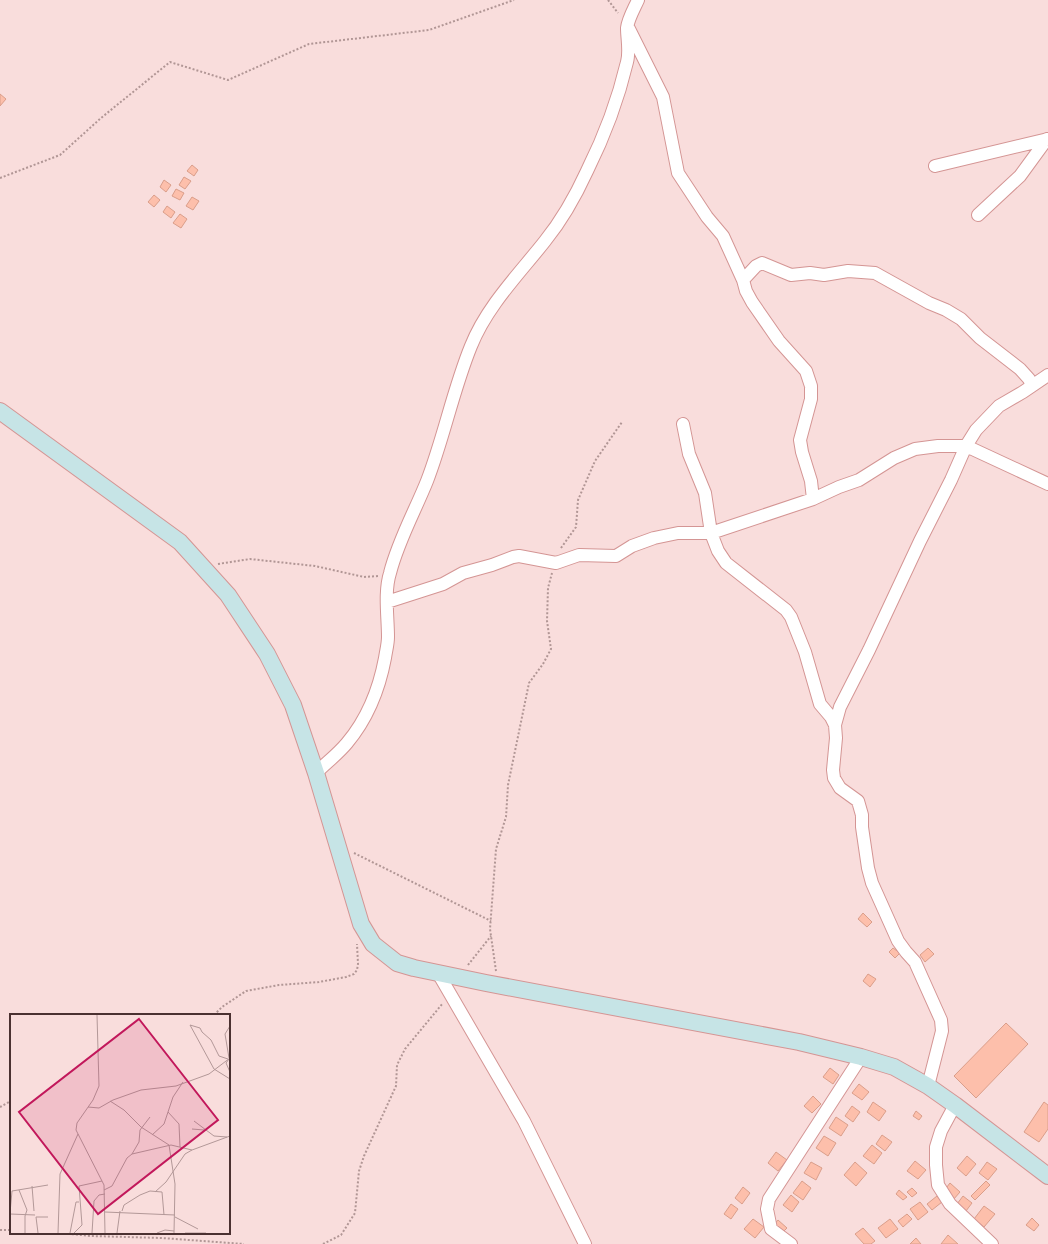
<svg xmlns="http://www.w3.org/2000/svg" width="1048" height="1244" viewBox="0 0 1048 1244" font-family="'Fira Sans',sans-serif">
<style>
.building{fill:#fdbfab;stroke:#da9e8a}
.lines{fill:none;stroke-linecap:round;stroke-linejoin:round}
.minor-casing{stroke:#d49594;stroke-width:14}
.secondary-casing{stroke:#d49594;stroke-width:18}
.path{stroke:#b19695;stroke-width:2;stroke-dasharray:2 2;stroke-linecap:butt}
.minor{stroke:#fff;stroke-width:12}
.secondary{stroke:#c6e4e6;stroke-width:16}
.inset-road{fill:none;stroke:#b39898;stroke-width:1}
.view{fill:#c2185b;fill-opacity:0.15;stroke:#c2185b;stroke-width:2}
.inset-edge{fill:none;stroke:#4b3131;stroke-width:2}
</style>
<rect width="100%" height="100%" fill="#f9dddc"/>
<path class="building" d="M0 94 6 99 0 106Z
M192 165 198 170 194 176 187 171Z
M184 177 191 181 185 189 179 185Z
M164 180 171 185 166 192 160 187Z
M176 189 184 193 180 200 172 196Z
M154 195 160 200 154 207 148 202Z
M192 197 199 201 193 210 186 206Z
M167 206 175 212 171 218 163 212Z
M180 214 187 219 181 228 173 223Z
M863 913 872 922 867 927 858 919Z
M893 948 900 953 895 958 889 952Z
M928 948 934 954 925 962 920 955Z
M868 974 876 979 870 987 863 981Z
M1006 1023 1028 1044 976 1098 954 1076Z
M830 1068 839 1075 833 1084 823 1077Z
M859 1084 869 1092 862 1100 852 1093Z
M813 1096 821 1104 812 1113 804 1106Z
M873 1102 886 1111 879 1121 867 1112Z
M1044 1102 1048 1105V1129L1039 1142 1024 1132Z
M852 1106 860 1112 853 1122 845 1116Z
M916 1111 922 1116 919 1120 913 1116Z
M836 1117 848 1125 841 1136 829 1128Z
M882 1135 892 1142 885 1151 876 1144Z
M824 1136 836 1143 828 1156 816 1148Z
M872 1145 882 1153 874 1164 863 1156Z
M776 1152 787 1160 778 1171 768 1163Z
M967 1156 976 1164 966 1176 957 1168Z
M915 1161 926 1170 918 1179 907 1171Z
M811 1162 822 1168 816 1180 804 1173Z
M855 1162 867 1173 856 1186 844 1175Z
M987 1162 997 1169 988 1180 979 1173Z
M802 1181 811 1188 803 1200 793 1193Z
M986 1181 990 1185 975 1200 971 1196Z
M950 1183 960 1192 953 1200 943 1192Z
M743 1187 750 1193 742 1204 735 1198Z
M912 1188 917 1193 912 1197 907 1192Z
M899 1190 907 1197 903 1200 896 1194Z
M791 1195 799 1202 792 1212 783 1205Z
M937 1196 942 1202 932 1210 927 1204Z
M963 1196 972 1203 966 1211 957 1204Z
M920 1202 928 1212 918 1220 910 1209Z
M731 1204 738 1209 731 1219 724 1214Z
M984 1206 995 1214 984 1227 974 1219Z
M907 1214 912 1219 903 1227 898 1221Z
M1032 1218 1039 1225 1034 1231 1026 1225Z
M753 1219 764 1227 755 1238 744 1229Z
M890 1219 898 1229 886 1238 878 1228Z
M778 1220 787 1228 781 1234 772 1227Z
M863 1228 875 1241 871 1244H864L855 1234Z
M948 1235 958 1244H941Z
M916 1238 921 1244H910Z"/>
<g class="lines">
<defs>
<path id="minor" d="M629 29 663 97 678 173 707 217 723 236 743 280 746 291 752 302 779 341 806 371 811 386V399L800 440 802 452 811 481 813 499
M935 166 1048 139
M978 215 1020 176 1047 139
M743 280 756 266 762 263 791 275 810 273 824 275 848 271 875 273 929 303 946 310 961 319 980 338 1020 369 1029 379 1032 386
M683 424 689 454 705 493 711 533 718 551 726 563 786 610 791 617 805 652 820 704 831 717 835 725 836 738 833 770 834 778 840 788 858 801 862 815V827L868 868 872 883 898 941 906 952 915 962 941 1020 942 1031 928 1086
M387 602 443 584 463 573 492 565 513 557 519 556 556 563 579 555 616 556 632 546 654 538 678 533H711L813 499 839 487 859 480 894 458 915 449 938 446H966L1048 484
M835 725 840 707 869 650 920 541 951 480 966 446 976 430 999 406 1023 392 1048 375
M316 773C326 763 338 754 347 743 368 718 379 690 385 658 386 651 388 644 388 637 388 617 384 592 390 573 398 541 415 511 427 481 444 437 453 390 471 346 487 306 519 274 545 241 562 220 576 195 587 171 604 137 618 100 627 62 630 51 627 39 627 28 628 19 634 9 638 0
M438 973 524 1121 585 1244
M955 1105 941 1131 936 1147V1165L938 1185 950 1204 992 1244
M791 1244 771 1229 767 1209 769 1199 861 1057"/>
<path id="secondary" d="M0 411 180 542 228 595 267 654 293 705 316 773 361 924 373 944 397 963 414 968 486 983 799 1042 861 1057 894 1067 928 1086 955 1105 1048 1176"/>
</defs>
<use href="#minor" class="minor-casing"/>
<use href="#secondary" class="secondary-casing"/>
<path class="path" d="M608 0 618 13
M0 178 60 155 101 118 170 62 228 80 309 44 429 30 514 0
M561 548 576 527 578 500 595 461 622 422
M218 564 250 559 315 566 364 577 378 576
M354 853 491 921
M468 965 491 936
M496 971 490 929 496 849 506 817 508 785 529 683 543 664 551 649 547 621 548 588 552 573
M214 1015 222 1007 246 991 279 985 319 982 346 977 354 974 357 970 358 964 357 944
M0 1107 11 1101
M0 1230H11
M60 1233 91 1236 162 1238 244 1244
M323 1244 341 1235 355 1213 359 1171 364 1156 396 1086 397 1065 405 1049 443 1003"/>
<use href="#minor" class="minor"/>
<use href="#secondary" class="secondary"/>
</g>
<g transform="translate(10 1014)">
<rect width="220" height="220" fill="#f9dddc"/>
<path class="inset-road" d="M87 1 89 72 83 86 67 109 66 116 94 171 95 219M219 44 215 20 220 12M218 45 209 42 201 26 192 18 190 14 180 11 204 55 220 65M219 45 216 49 220 58M100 87 114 96 131 113 159 131 165 170 164 219M78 93 89 94 103 86 131 76 166 72 199 60 220 44M158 98 169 110 170 133M184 107 204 122 217 123M182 115 194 116M142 121 154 110 163 83 173 68M122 140 161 131 182 136 220 122M22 172 24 197M9 176 17 196 15 202V219M94 176 102 172 117 144 122 140 129 128 130 116 140 103M145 178 156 168 175 140 182 136M112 197 114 191 130 181 140 177 152 178 154 201M95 198 165 201M0 199 2 177 38 171M0 200 25 201M165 203 188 215M28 219 26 203H38M48 219 50 160 68 120M60 219 66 188H69M64 219 72 211 69 172 92 167M82 219 84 187 89 181 95 180M107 219 110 197M147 219 155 216 164 217M175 219H196"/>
<path class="view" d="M129 5 208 106 88 200 9 98Z"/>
<rect width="220" height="220" class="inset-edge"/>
</g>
</svg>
